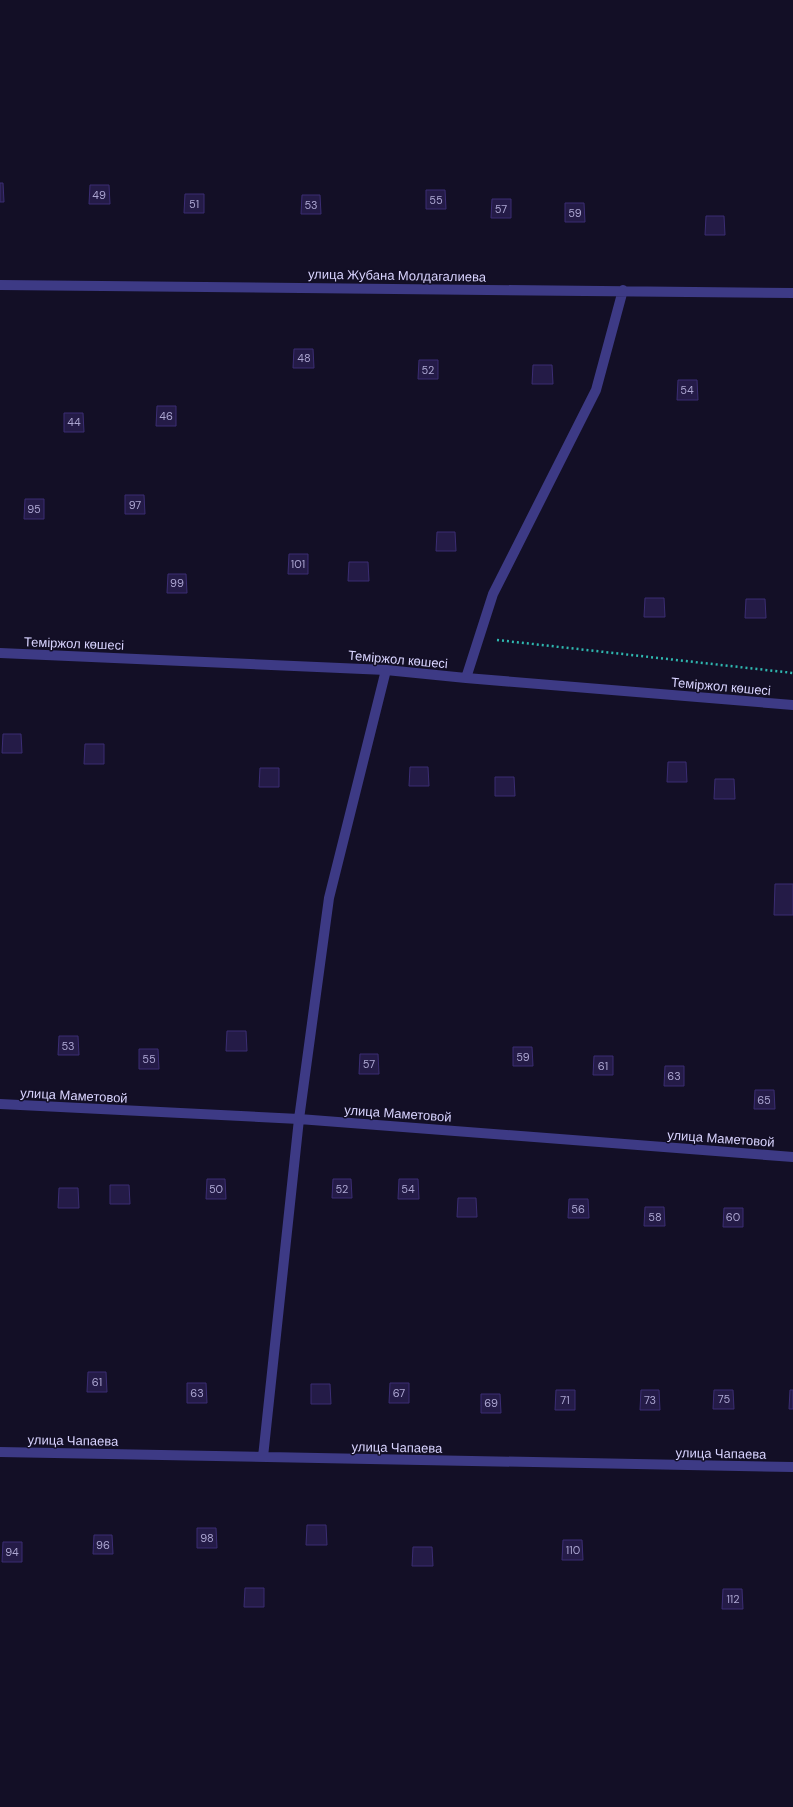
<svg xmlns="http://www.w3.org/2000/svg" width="793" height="1807" viewBox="0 0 793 1807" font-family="'DM Sans',sans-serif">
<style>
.building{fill:#241b47;stroke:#3b2d73}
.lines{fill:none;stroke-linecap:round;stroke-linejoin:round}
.path{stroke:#2fb8b0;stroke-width:2.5;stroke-dasharray:2 3;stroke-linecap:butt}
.minor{stroke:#3d3a85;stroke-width:10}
.labels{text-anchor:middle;stroke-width:3;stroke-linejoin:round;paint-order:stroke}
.number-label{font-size:11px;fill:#aca6d1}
.street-label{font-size:13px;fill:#d9d4ff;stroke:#130f26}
</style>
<rect width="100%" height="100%" fill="#130f26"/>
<path class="building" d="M0 183H3L4 202H0Z
M90 185H109L110 204H89Z
M426 190H445L446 209H426Z
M185 194H204V213H184Z
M302 195H320L321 214H301Z
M492 199H511V218H491Z
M565 203H584L585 222H565Z
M706 216H724L725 235H705Z
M294 349H313L314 368H293Z
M419 360H438V379H418Z
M533 365H552L553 384H532Z
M678 380H697L698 400H677Z
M157 406H176V426H156Z
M64 413H83L84 432H64Z
M125 495H144L145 514H125Z
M25 499H44V519H24Z
M437 532H455L456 551H436Z
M289 554H308V574H288Z
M349 562H368L369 581H348Z
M168 574H186L187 593H167Z
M645 598H664L665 617H644Z
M746 599H765L766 618H745Z
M3 734H21L22 753H2Z
M85 744H104V764H84Z
M668 762H686L687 782H667Z
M410 767H428L429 786H409Z
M260 768H279V787H259Z
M495 777H514L515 796H495Z
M715 779H734L735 799H714Z
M775 884H793V915H774Z
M227 1031H246L247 1051H226Z
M59 1036H78L79 1055H58Z
M513 1047H532L533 1066H513Z
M139 1049H158L159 1069H139Z
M360 1054H378L379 1074H359Z
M594 1056H613V1075H593Z
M665 1066H684V1086H664Z
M755 1090H774L775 1109H754Z
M207 1179H225L226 1199H206Z
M333 1179H351L352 1198H332Z
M399 1179H418L419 1199H398Z
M110 1185H129L130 1204H110Z
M59 1188H78L79 1208H58Z
M458 1198H476L477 1217H457Z
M569 1199H588L589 1218H568Z
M645 1207H664L665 1226H644Z
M724 1208H743V1227H723Z
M88 1372H106L107 1392H87Z
M187 1383H206L207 1403H187Z
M390 1383H409V1403H389Z
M311 1384H330L331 1404H311Z
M556 1390H575V1410H555Z
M641 1390H659L660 1410H640Z
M714 1390H733L734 1409H713Z
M790 1390H793V1409H789Z
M481 1394H500L501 1413H481Z
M307 1525H326L327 1545H306Z
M197 1528H216L217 1548H197Z
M94 1535H112L113 1554H93Z
M563 1540H582L583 1560H562Z
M3 1542H22V1562H2Z
M413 1547H432L433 1566H412Z
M245 1588H264V1607H244Z
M723 1589H742L743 1609H722Z"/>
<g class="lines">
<path class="path" d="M497 640 793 673"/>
<path class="minor" d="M0 285 793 293
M0 653 386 670 466 678 793 705
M466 678 493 594 596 390 623 290
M0 1104 299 1119 793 1157
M0 1452 793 1467
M263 1457 299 1119 329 898 386 670"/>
</g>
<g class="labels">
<g class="number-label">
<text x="99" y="199">49</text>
<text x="436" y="204">55</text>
<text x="194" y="208">51</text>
<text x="311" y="209">53</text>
<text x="501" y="213">57</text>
<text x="575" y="217">59</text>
<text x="304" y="362">48</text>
<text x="428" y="374">52</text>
<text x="687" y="394">54</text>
<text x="166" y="420">46</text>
<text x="74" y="426">44</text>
<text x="135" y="509">97</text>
<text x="34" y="513">95</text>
<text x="298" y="568">101</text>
<text x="177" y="587">99</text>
<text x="68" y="1050">53</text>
<text x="523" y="1061">59</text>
<text x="149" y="1063">55</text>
<text x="369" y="1068">57</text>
<text x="603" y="1070">61</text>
<text x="674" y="1080">63</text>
<text x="764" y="1104">65</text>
<text x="216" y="1193">50</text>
<text x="342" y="1193">52</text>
<text x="408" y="1193">54</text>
<text x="578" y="1213">56</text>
<text x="655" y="1221">58</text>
<text x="733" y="1221">60</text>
<text x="97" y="1386">61</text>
<text x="197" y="1397">63</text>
<text x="399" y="1397">67</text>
<text x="724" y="1403">75</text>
<text x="565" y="1404">71</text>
<text x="650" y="1404">73</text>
<text x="491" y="1407">69</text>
<text x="207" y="1542">98</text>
<text x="103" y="1549">96</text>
<text x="573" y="1554">110</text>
<text x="12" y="1556">94</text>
<text x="733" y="1603">112</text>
</g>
<g class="street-label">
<text transform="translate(397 275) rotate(1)" y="5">улица Жубана Молдагалиева</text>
<text transform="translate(74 643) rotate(2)" y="5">Теміржол көшесі</text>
<text transform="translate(398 659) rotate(5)" y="5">Теміржол көшесі</text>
<text transform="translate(721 686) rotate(5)" y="5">Теміржол көшесі</text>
<text transform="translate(74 1095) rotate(3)" y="5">улица Маметовой</text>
<text transform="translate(398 1113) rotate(4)" y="5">улица Маметовой</text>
<text transform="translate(721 1138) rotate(4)" y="5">улица Маметовой</text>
<text transform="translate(73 1440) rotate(1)" y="5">улица Чапаева</text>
<text transform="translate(397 1447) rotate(1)" y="5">улица Чапаева</text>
<text transform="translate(721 1453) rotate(1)" y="5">улица Чапаева</text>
</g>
</g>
</svg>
